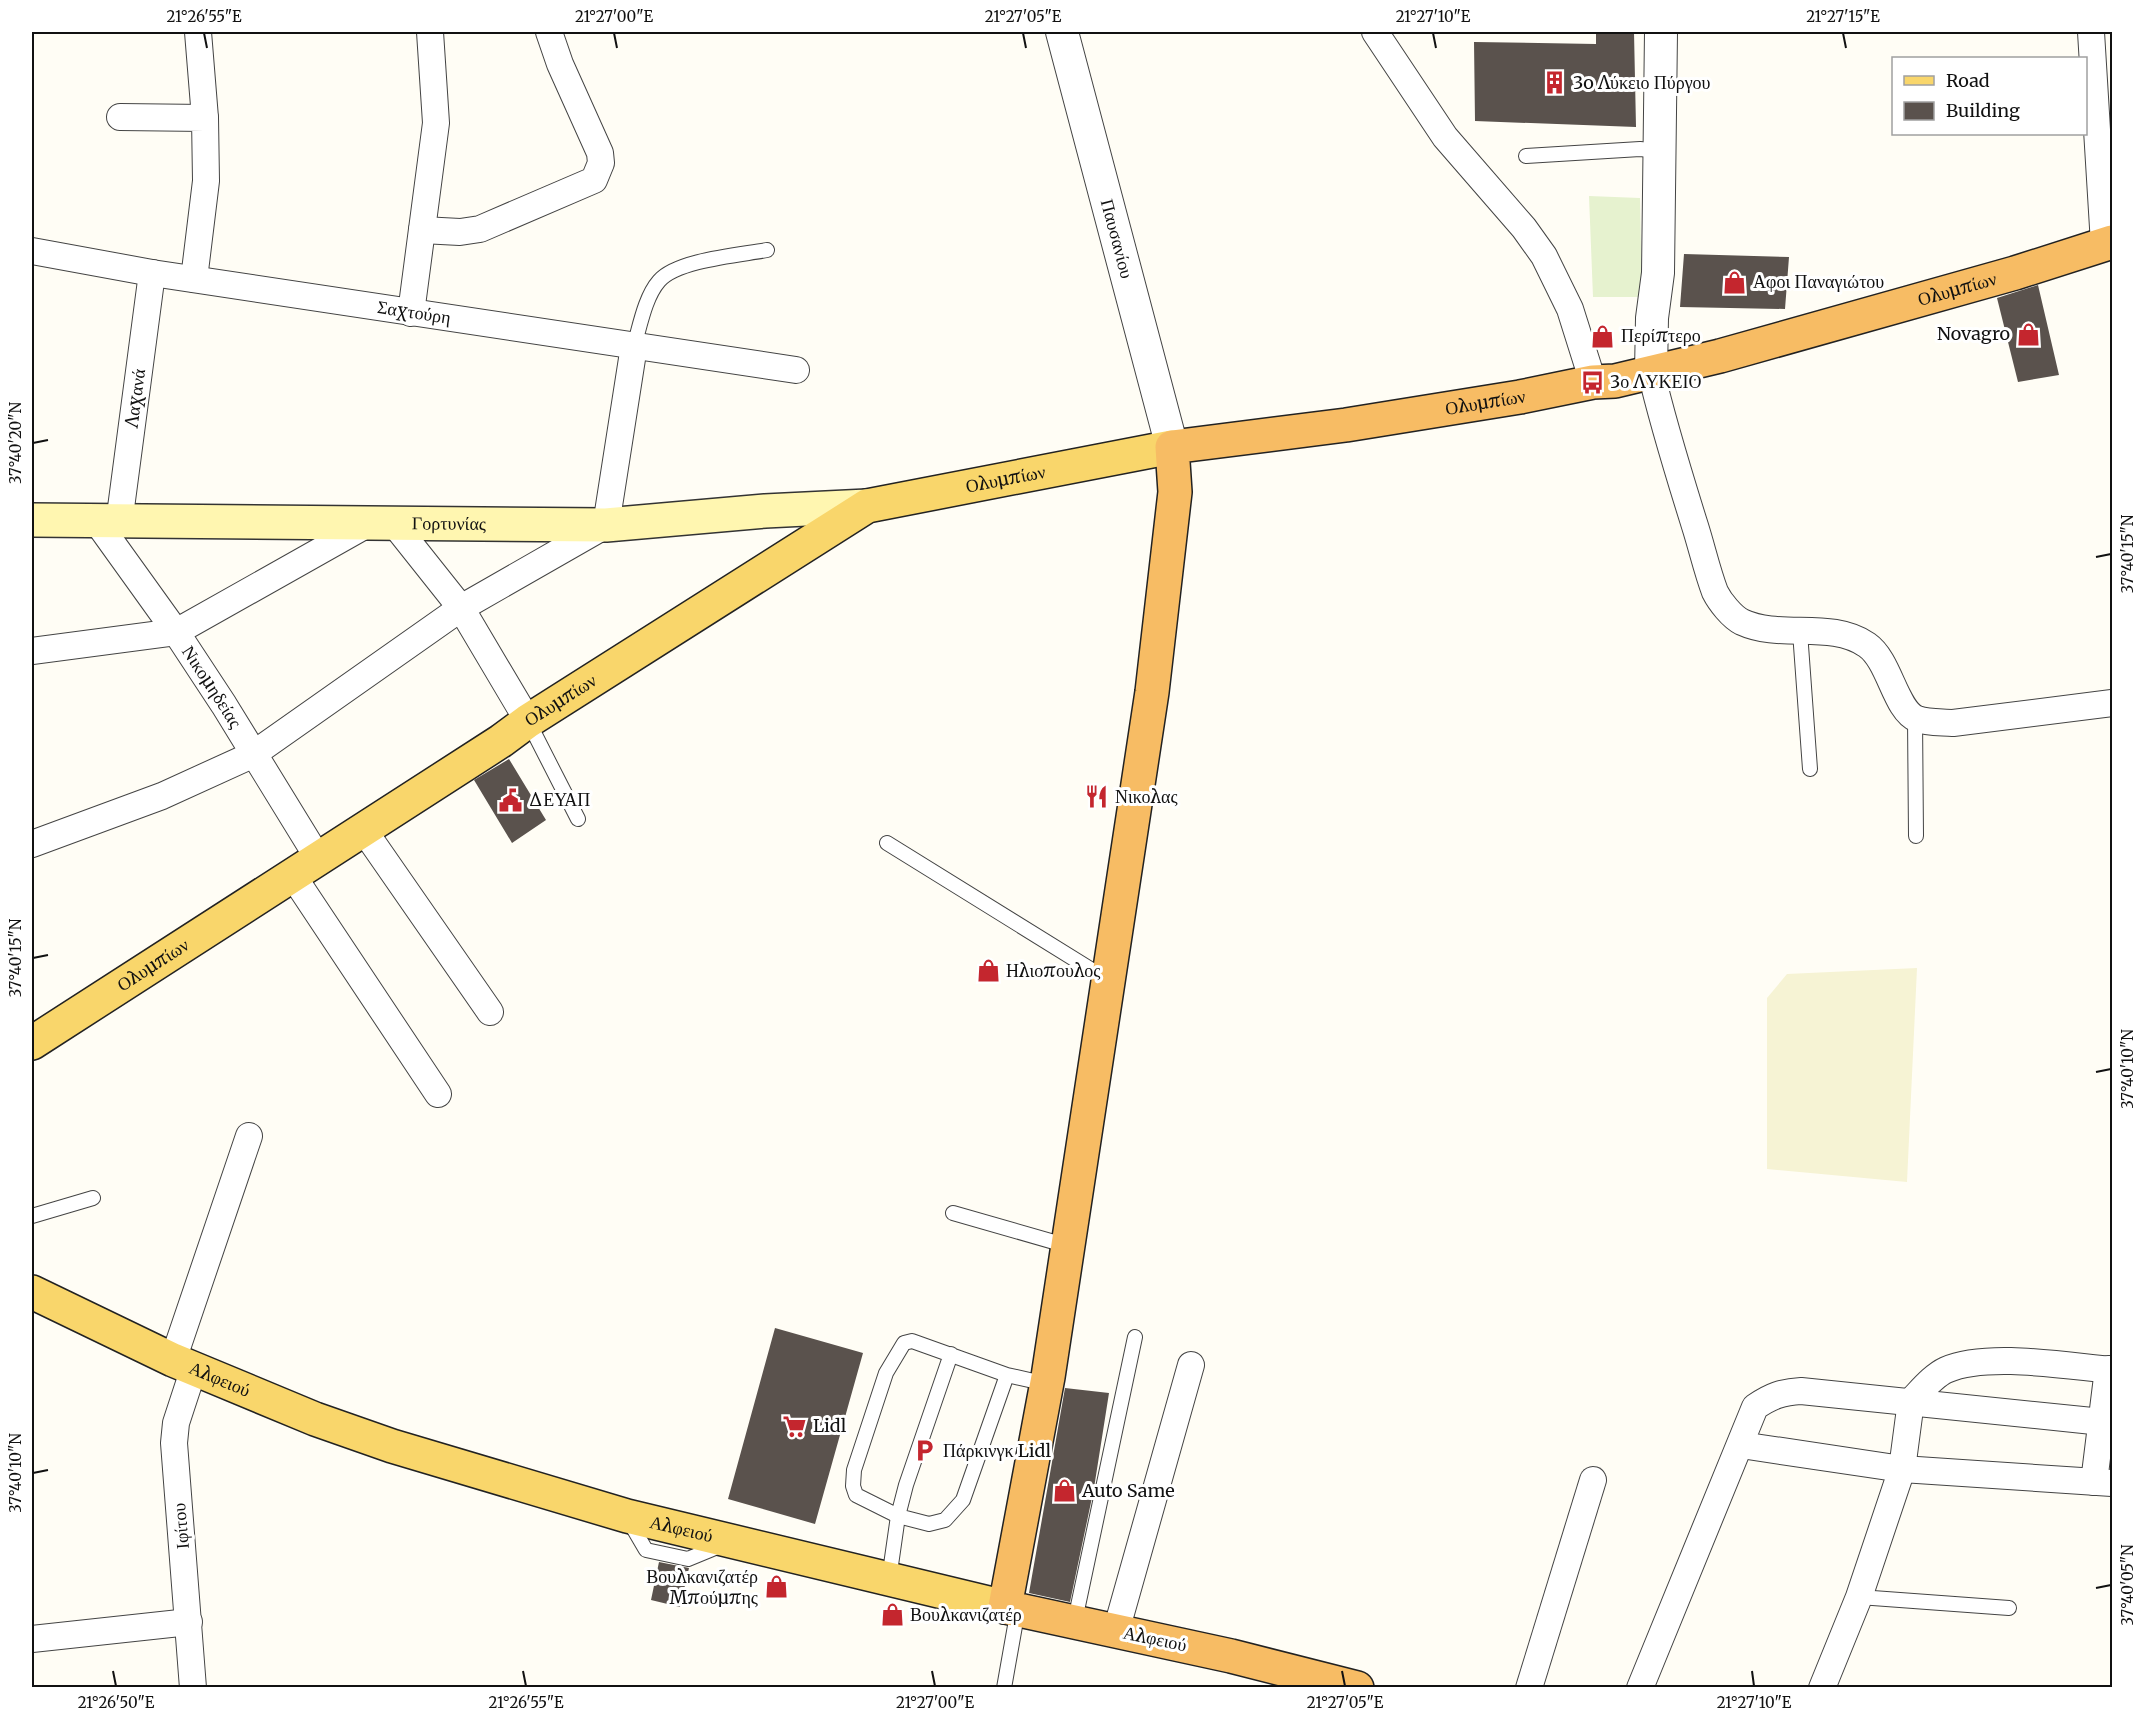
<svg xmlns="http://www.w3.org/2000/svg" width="2144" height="1719" viewBox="0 0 2144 1719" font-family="Merriweather,serif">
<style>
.farmland{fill:#f6f3d4}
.pitch{fill:#e6f2cf}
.building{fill:#5a524d}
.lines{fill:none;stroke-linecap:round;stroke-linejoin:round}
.service-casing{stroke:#444;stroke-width:16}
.minor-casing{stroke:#444;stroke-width:28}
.tertiary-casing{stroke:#444;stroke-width:34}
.secondary-casing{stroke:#333;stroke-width:36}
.primary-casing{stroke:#222;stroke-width:36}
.trunk-casing{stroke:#222;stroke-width:36}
.service{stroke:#fff;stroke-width:14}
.minor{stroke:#fff;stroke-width:26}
.tertiary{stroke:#fff;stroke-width:32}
.secondary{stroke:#fff6b0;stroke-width:33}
.primary{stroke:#f9d66b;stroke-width:33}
.trunk{stroke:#f7bc64;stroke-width:33}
.ticks{fill:none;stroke:#111;stroke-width:2}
.labels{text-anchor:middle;stroke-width:6;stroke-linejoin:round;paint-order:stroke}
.poi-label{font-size:18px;fill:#111;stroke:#fff;text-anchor:start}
.street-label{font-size:18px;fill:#111;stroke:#fff}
.neatline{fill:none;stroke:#111;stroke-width:2}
.ticks-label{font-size:15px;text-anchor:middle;fill:#111}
</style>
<rect width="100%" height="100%" fill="#fffdf5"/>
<path class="farmland" d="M1917 968 1907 1182 1767 1169V998L1787 974Z"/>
<path class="pitch" d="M1589 196 1640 198 1642 297H1593Z"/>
<path class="building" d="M1596 32H1634L1636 127 1475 121 1474 42 1596 44Z
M1684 254 1789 257 1785 309 1680 307Z
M2038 285 2059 375 2018 382 1997 298Z
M509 759 546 820 512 843 474 780Z
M775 1328 863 1353 815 1524 728 1499Z
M1065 1388 1109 1393 1094 1488 1070 1602 1029 1593Z
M659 1562 689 1568 680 1607 651 1600Z"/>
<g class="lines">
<defs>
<path id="service" d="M1526 156 1640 149 1659 151
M634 346C640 326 645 297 659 281 677 260 740 255 767 250
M1800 632 1810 769
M1915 718 1916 836
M528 721 578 819
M887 843 1108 980
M953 1213 1068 1246
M32 1216 93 1198
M1007 1375 963 1500 945 1520 929 1524 898 1516 856 1495 853 1486 854 1470 886 1373 904 1343 912 1341 1007 1375 1047 1384
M629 1521 646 1550 688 1559 722 1545
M889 1579 898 1516 906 1485 951 1354
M1859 1597 2009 1608
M1075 1620 1135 1337
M1004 1688 1018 1609"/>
<g id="minor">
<path d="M198 32 205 118"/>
<path d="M1375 32 1445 137 1524 228 1544 256 1570 309 1593 382"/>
<path d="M2091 32 2104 244"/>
<path d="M120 117 205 118 206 181 194 279"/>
<path d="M422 230 460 232 480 229 594 180 601 163 600 153 560 64 549 32"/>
<path id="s1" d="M32 251 152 273 796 370"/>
<path d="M411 313 436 123 430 32"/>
<path d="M1651 372C1663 424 1679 475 1695 526 1702 548 1707 571 1715 592 1720 602 1732 617 1742 622 1781 640 1831 620 1867 645 1890 661 1895 710 1917 719 1928 723 1942 722 1953 723L2112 703"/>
<path id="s2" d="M97 522 176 632 224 705 318 858"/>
<path id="s3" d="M119 523 152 273"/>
<path d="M395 525 461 608 528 721"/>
<path d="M32 651 176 632 366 525"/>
<path d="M363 829 490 1012"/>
<path d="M32 844 162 796 252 755 461 608 606 525 634 346"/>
<path d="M293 876 438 1094"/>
<path d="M173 1360 249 1136"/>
<path d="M1741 1445 1902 1469 1911 1401C1921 1391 1933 1376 1946 1370 1987 1352 2067 1366 2112 1370"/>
<path d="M2094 1482 2108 1369"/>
<path d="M1116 1631 1191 1365"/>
<path d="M32 1639 189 1622"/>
<path d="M193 1688 174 1443 176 1423 194 1368"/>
<path d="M1529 1688 1593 1480"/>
<path d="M1640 1688 1755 1407C1771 1396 1782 1392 1801 1391L2112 1423"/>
<path d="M1822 1688 1859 1597 1902 1469 2112 1483"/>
</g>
<g id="tertiary">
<path id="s4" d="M1062 32 1172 447"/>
<path d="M1651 372 1652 318 1658 273 1661 32"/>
</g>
<g id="secondary">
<path id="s5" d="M32 520 606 525 765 511 867 506"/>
</g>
<g id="primary">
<path id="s6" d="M32 1043 501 741 528 721 867 506 1172 447"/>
<path id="s7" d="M32 1292 173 1360 315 1419 392 1446 627 1516 1005 1607"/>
</g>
<g id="trunk">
<path id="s8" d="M1357 1688 1231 1656 1005 1607 1048 1377 1152 692 1175 492 1172 447 1346 425 1520 397 1593 382 1615 381 1720 356 2015 273 2112 242"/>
</g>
</defs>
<use href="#service" class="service-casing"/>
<use href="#minor" class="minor-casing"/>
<use href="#tertiary" class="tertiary-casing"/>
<use href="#secondary" class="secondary-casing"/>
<use href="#primary" class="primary-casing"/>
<use href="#trunk" class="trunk-casing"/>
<use href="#service" class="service"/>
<use href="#minor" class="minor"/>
<use href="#tertiary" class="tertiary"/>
<use href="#secondary" class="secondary"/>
<use href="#primary" class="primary"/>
<use href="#trunk" class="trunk"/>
</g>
<path class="ticks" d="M204 33 207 48M614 33 617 48M1023 33 1026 48M1433 33 1436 48M1843 33 1846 48M33 443 48 440M2096 557 2111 554M33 958 48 955M2096 1072 2111 1069M33 1473 48 1470M2096 1588 2111 1585M113 1671 116 1686M523 1671 526 1686M932 1671 935 1686M1342 1671 1345 1686M1752 1671 1754 1686"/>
<defs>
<symbol id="building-bare" viewBox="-9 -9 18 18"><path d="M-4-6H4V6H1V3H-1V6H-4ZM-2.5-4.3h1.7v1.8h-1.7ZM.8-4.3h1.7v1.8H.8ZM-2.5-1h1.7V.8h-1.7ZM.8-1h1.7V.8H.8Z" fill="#c4262e" stroke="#fff" stroke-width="2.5" paint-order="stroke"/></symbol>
<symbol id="shop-bare" viewBox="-9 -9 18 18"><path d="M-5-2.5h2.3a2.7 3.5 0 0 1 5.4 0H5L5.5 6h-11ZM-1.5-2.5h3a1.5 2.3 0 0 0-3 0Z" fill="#c4262e" stroke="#fff" stroke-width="2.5" paint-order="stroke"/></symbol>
<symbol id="bus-bare" viewBox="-9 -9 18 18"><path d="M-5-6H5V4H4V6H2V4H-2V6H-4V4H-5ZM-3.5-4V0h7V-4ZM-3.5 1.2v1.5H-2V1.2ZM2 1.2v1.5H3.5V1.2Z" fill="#c4262e" stroke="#fff" stroke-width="2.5" paint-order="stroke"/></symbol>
<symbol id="restaurant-bare" viewBox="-9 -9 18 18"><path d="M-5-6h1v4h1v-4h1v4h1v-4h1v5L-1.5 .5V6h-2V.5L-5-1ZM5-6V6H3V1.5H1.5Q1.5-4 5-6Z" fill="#c4262e" stroke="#fff" stroke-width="2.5" paint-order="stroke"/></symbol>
<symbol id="civic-bare" viewBox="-9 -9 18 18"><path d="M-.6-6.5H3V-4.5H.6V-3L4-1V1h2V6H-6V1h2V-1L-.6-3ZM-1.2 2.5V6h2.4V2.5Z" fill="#c4262e" stroke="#fff" stroke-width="2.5" paint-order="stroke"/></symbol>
<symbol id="supermarket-bare" viewBox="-9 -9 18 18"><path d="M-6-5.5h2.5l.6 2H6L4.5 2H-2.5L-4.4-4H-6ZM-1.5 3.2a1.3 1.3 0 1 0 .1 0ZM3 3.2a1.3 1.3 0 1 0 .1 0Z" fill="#c4262e" stroke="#fff" stroke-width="2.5" paint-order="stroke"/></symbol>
<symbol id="parking-bare" viewBox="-9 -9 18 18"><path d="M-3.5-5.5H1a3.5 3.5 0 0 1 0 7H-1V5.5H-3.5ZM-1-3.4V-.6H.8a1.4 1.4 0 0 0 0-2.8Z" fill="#c4262e" stroke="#fff" stroke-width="2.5" paint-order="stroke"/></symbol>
</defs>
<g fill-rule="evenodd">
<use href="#building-bare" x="1538" y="66" width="33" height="33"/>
<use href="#shop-bare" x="1718" y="266" width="33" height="33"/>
<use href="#shop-bare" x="2012" y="318" width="33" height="33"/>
<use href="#shop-bare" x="1586" y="320" width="33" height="33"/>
<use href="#bus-bare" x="1576" y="366" width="33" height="33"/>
<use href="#restaurant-bare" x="1080" y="780" width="33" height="33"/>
<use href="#civic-bare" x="494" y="784" width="33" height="33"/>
<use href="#shop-bare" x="972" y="954" width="33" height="33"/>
<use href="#supermarket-bare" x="778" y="1410" width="33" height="33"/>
<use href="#parking-bare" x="908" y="1434" width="33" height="33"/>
<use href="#shop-bare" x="1048" y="1474" width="33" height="33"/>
<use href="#shop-bare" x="760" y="1570" width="33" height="33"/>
<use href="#shop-bare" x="876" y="1598" width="33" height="33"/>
</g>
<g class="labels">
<g class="poi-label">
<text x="1573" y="89">3o Λύκειο Πύργου</text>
<text x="1753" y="288">Αφοι Παναγιώτου</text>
<text x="2010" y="340" text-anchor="end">Novagro</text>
<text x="1621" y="342">Περίπτερο</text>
<text x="1610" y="388">3ο ΛΥΚΕΙΟ</text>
<text x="1115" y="803">Νικολας</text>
<text x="528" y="806">ΔΕΥΑΠ</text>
<text x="1006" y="977">Ηλιοπουλος</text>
<text x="813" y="1432">Lidl</text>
<text x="943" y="1457">Πάρκινγκ Lidl</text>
<text x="1082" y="1497">Auto Same</text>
<text x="758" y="1583" text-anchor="end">Βουλκανιζατέρ<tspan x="758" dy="21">Μπούμπης</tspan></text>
<text x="910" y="1621">Βουλκανιζατέρ</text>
</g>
<g class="street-label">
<text dy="6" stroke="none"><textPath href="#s4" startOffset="214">Παυσανίου</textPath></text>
<text dy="6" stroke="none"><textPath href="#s8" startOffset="2337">Ολυμπίων</textPath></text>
<text dy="6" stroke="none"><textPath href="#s1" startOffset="387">Σαχτούρη</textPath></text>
<text dy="6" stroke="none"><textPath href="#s3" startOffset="126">Λαχανά</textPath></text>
<text dy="6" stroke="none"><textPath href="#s8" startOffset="1851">Ολυμπίων</textPath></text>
<text dy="6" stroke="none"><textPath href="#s6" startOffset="1134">Ολυμπίων</textPath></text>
<text dy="6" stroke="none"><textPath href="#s5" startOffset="417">Γορτυνίας</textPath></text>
<text dy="6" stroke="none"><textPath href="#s2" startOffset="201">Νικομηδείας</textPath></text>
<text dy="6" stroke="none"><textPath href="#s6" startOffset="630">Ολυμπίων</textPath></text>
<text dy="6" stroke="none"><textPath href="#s6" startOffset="144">Ολυμπίων</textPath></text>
<text dy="6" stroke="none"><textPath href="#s7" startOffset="207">Αλφειού</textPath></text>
<text transform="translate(181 1526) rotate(-95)" y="6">Ιφίτου</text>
<text dy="6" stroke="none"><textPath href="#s7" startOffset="693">Αλφειού</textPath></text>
<text transform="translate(1155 1639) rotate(12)" y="6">Αλφειού</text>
</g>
</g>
<rect width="2144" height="1719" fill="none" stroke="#ffffff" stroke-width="66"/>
<rect x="1892" y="57" width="195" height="78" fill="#ffffff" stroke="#a0a0a0" stroke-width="1.5"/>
<rect x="1904" y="76" width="30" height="9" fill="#f9d66b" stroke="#a0a0a0" stroke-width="1.5"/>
<text x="1946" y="87" font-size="18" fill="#111111">Road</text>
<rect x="1904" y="102" width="30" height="18" fill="#5a524d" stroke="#a0a0a0" stroke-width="1.5"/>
<text x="1946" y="117" font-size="18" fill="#111111">Building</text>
<rect x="33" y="33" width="2078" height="1653" class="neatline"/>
<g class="ticks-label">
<text x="204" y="22">21°26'55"E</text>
<text x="614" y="22">21°27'00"E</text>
<text x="1023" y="22">21°27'05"E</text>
<text x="1433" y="22">21°27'10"E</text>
<text x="1843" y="22">21°27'15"E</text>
<text transform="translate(16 443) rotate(-90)" y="5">37°40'20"N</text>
<text transform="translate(2128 554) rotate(-90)" y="5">37°40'15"N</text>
<text transform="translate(16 958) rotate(-90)" y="5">37°40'15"N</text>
<text transform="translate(2128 1069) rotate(-90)" y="5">37°40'10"N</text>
<text transform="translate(16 1473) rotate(-90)" y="5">37°40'10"N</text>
<text transform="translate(2128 1585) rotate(-90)" y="5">37°40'05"N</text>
<text x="116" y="1708">21°26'50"E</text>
<text x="526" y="1708">21°26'55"E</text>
<text x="935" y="1708">21°27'00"E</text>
<text x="1345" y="1708">21°27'05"E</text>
<text x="1754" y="1708">21°27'10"E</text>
</g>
</svg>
